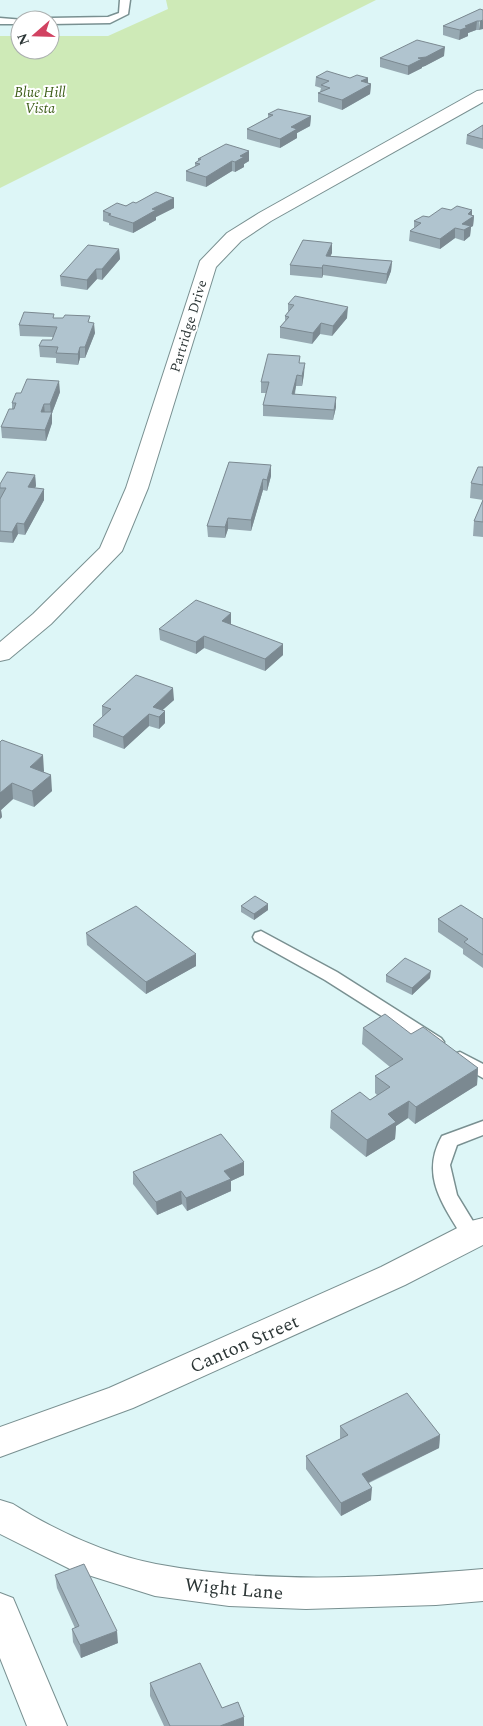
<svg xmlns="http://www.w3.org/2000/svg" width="483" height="1726" viewBox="0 0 483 1726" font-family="Spectral,serif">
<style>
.green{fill:#ceeab7}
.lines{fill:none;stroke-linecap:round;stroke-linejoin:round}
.lane-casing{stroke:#799091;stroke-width:3}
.street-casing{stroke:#799091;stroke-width:2}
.secondary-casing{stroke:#799091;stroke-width:2}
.lane{fill:#fff;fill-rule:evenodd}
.street{fill:#fff;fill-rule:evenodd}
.secondary{fill:#fff;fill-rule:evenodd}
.wall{fill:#97a9b2}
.shaded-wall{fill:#7b8991}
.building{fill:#b0c4cf;stroke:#7b8991}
.labels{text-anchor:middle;stroke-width:4;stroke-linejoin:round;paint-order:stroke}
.far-park-label{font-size:14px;font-style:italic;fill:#3f5f1a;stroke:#fff}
.far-street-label{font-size:14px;fill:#2c3636;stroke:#fff}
.near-street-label{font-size:19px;fill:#2c3636;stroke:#fff}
</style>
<rect width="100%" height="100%" fill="#ddf6f7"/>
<path class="green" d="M166 0H376L0 188V36H20V50H50V36H108L168 9Z"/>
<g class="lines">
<defs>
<path id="lane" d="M120 0H130L128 14 110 23 50 24V20H46L50 18 108 17 119 13Z
M0 18 24 20H20V24H0Z
M261 931 337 972 441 1038 444 1042 441 1046 435 1048 429 1046 325 980 255 941 253 937 255 933Z
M460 1052 483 1064V1078L454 1062 451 1058 454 1054Z
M483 1121V1135L457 1145 450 1165 457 1195 482 1236 479 1241 472 1243 465 1241C445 1207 419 1177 442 1136Z"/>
<path id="street" d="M483 90V102L271 221 241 241 216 267 148 488 122 551 51 624 9 659 0 661V642L33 614 100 548 126 488 200 261 227 233 259 213 477 91Z
M0 1500 13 1504C54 1530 108 1555 156 1564 263 1584 375 1578 483 1569V1601L436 1605 306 1609 229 1606 155 1596 72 1570 0 1534Z"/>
<path id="secondary" d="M483 1218V1245L405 1285 133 1408 0 1457V1427L109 1388 381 1267 471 1221Z
M0 1593 13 1598 67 1726H27L0 1658Z"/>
</defs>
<use href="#lane" class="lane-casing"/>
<use href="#street" class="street-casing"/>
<use href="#secondary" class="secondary-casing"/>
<use href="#lane" class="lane"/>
<use href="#street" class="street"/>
<use href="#secondary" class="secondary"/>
</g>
<path class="wall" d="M480 9 479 30H476L468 33V36L459 40 443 35V26Z
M444 56 425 66 422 67V68L408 75 380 67V58Z
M316 77 350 78H368V83L371 84 370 94 342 110 318 102V93L320 92 321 88 315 86Z
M268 114 311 116 310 126 297 133V138L280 148 247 139V129L268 118Z
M483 125V149L466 144 467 135Z
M249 151V161L244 164V167L235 172 232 171 206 187 186 181V171L195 167V163L198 161V159Z
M174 198V208L156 217V220L133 233 109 225V223L103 221V211L136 203Z
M472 215 474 216 473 226 471 227 470 236 464 241 455 238 440 249 409 241 410 231 414 228V221L429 217Z
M119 249 120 259 102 280 97 279 87 290 61 286 60 276Z
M332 253 330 256 392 261 391 271 386 284 323 275 322 278 290 275V265Z
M288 304 347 318 332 336 320 334 312 344 280 338V327L285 321V316L288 312Z
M55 318 90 323 95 333 85 358H80L78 365 56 363V358L40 357 39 346 52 340 53 337 20 336 19 325Z
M300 363 304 374 302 386H296L295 394 336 407 333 420 263 416V405L266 393H261V382Z
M60 392 52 413V423L46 441 2 438 1 427 12 409V403Z
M229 462 271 476 267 491 263 490 251 531 228 529 225 538 208 537 207 526Z
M483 467V500L470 498 471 483Z
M35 475 36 486 35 488 44 489V500L25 535 18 534 13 543 0 542V484Z
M483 500V537L473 536 474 521Z
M231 613V624L283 655 265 671 204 648 196 654 160 640 159 629Z
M174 700 162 710 165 711V723L159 729 149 726 124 749 93 737V725L102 717V706Z
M0 742 44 771V772L52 791 34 807 13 799 1 810 2 817 0 819Z
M268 904V910L254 920 241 912V906Z
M438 919H483V968L463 954V949L438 932Z
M86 933 196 966 146 994 87 945Z
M386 975 430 978 412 995 386 982Z
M363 1028 411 1034 478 1068 477 1085 415 1124 408 1118 396 1126 395 1139 366 1157 330 1128 331 1111 370 1100 377 1095 375 1093V1076L390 1067 362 1044Z
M133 1172 244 1175 231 1181V1191L187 1211 182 1204 157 1215 133 1184Z
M340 1426 440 1435 439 1448 369 1483 371 1500 341 1516 306 1469V1456L340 1439Z
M55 1575 118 1643 81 1658 73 1642 72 1629 75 1628 57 1588Z
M150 1683 244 1726H164L150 1696Z"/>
<path class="shaded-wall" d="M483 20V29L479 30 480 21Z
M477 21 476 30 468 33V36L459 40 460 30 465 26Z
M445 47 444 56 425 66 422 67V68L408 75V66L418 58Z
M368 78V86L371 84 370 94 342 110V100L361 81Z
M311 116 310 126 297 133V138L280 148V139L291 127Z
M249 151V161L244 164V167L235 172V162L240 156Z
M232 161V171L206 187V177Z
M174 198V208L156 217V220L133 233V223L152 209Z
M472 210V217L474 216 473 226 471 227 470 236 464 241V230L462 224 468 214Z
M455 228V238L440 249V239Z
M332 243V253L326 266V256Z
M119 249 120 259 102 280V269Z
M392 261 391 271 386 284 387 274Z
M323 265V275L322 278V268Z
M96 269 97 279 87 290V280Z
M348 307 347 318 332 336 333 326Z
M94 323 95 333 85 358V347Z
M321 323 320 334 312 344 313 333Z
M80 347V358L78 365V354Z
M305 363 304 374 302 386V376Z
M297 375 296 386 292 405V394Z
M59 381 60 392 52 413V423L46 441 45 430 51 415 50 404Z
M336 397V407L333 420 334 410Z
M44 404 45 415 41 412Z
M271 465V476L267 491V480Z
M35 475 36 486 29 498 28 487Z
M263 479V490L251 531V520Z
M44 489V500L25 535 24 524Z
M228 518V529L225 538V527Z
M17 523 18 534 13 543 12 532Z
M231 613V625L222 621Z
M204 636V648L196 654V642Z
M283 644V655L265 671V659Z
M173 688 174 700 156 716 153 707Z
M165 711V723L159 729V717Z
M149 714V726L124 749 123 737Z
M43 755 44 771 31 783 30 767Z
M51 775 52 791 34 807 32 791Z
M12 783 13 799 1 810 2 817 0 819V793Z
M268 904V910L254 920V914Z
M196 954V966L146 994V982Z
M431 971 430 978 412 995V988Z
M478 1068 477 1085 415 1124 416 1107Z
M409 1101 408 1118 396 1126 395 1139 366 1157 367 1140 388 1114Z
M244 1162V1175L231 1181V1191L187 1211 186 1198 224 1171Z
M181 1191 182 1204 157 1215 156 1202Z
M440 1435 439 1448 361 1486 362 1474Z
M372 1488 371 1500 341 1516V1503Z
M117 1631 118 1643 81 1658 80 1645Z
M244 1717V1726H220Z"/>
<path class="building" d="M480 9 483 10V20L480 21H477L465 26 468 27 460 30 443 26Z
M417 40 445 47 426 57 418 58 422 59 408 66 380 58Z
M327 71 350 78 357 75 368 78 361 81 371 84 342 100 318 93 330 88 321 85 329 81 316 77Z
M278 109 311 116 291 127 297 129 280 139 247 129 273 115 268 114Z
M483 125V139L467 135Z
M226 144 249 151 240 156 244 157 235 162 232 161 206 177 186 171 200 164 195 163 201 159H198Z
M156 192 174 198 152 209 156 210 133 223 108 215 111 214 103 211 117 203 126 206 133 202 136 203Z
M457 206 472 210 468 214 474 216 462 224 471 226 464 230 455 228 440 239 410 231 421 223 414 221 423 216 429 217 442 208 451 210Z
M303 240 332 243 326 256 392 261 387 274 323 265 322 268 290 265Z
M88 245 119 249 102 269H96L87 280 60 276Z
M295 296 348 307 333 326 321 323 313 333 280 327 289 317 285 316 294 305 288 304Z
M24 312 54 314 53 318H63L65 315 90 316 88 322 94 323 85 347H80L78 354 56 353 58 347 39 346 42 340H52L57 327 19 325Z
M268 354 300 356 299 363H305L302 376 297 375 292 394 336 397 334 410 263 405 269 382H261Z
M27 379 59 381 50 404H44L41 412H52L45 430 1 427 9 409H14L16 403H12L16 393H21Z
M229 462 271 465 267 480 263 479 251 520 228 518 225 527 207 526Z
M478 467H483V485L471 483Z
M7 472 35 475 28 487 44 489 24 524 17 523 12 532 0 531V499L6 488H0V484Z
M483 500V522L474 521Z
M196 600 231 613 222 621 283 644 265 659 204 636 196 642 159 629Z
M136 675 173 688 153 707 165 711 159 717 149 714 123 737 93 725 111 709 102 706Z
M2 740 43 755 30 767 51 775 32 791 12 783 0 793V742Z
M255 896 268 904 254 914 241 906Z
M461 905 483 919V955L464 942 468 939 438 919Z
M136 906 196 954 146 982 86 933Z
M405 958 431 971 412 988 386 975Z
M385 1014 411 1034 423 1027 478 1068 416 1107 409 1101 388 1114 396 1122 367 1140 331 1111 360 1092 370 1100 390 1087 375 1076 403 1059 363 1028Z
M221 1134 244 1162 224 1171 231 1179 186 1198 181 1191 156 1202 133 1172Z
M407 1393 440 1435 362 1474 372 1488 341 1503 306 1456 348 1435 340 1426Z
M84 1564 117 1631 80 1645 72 1629 79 1626 55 1575Z
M200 1663 222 1708 238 1702 244 1717 220 1726H170L150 1683Z"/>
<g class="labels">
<g class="far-park-label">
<text x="40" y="97">Blue Hill<tspan x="40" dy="16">Vista</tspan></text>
</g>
<g class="far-street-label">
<text transform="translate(188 326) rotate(-73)" y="5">Partridge Drive</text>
</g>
<g class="near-street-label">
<text transform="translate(244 1343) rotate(-24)" y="7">Canton Street</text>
<text transform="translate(234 1588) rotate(5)" y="7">Wight Lane</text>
</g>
</g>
<g transform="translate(35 35) rotate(250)"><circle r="24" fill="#ffffff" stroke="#abafaf"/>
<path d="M0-4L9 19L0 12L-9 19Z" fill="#d14261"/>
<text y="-8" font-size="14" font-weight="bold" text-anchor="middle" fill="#2c3636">N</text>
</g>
</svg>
